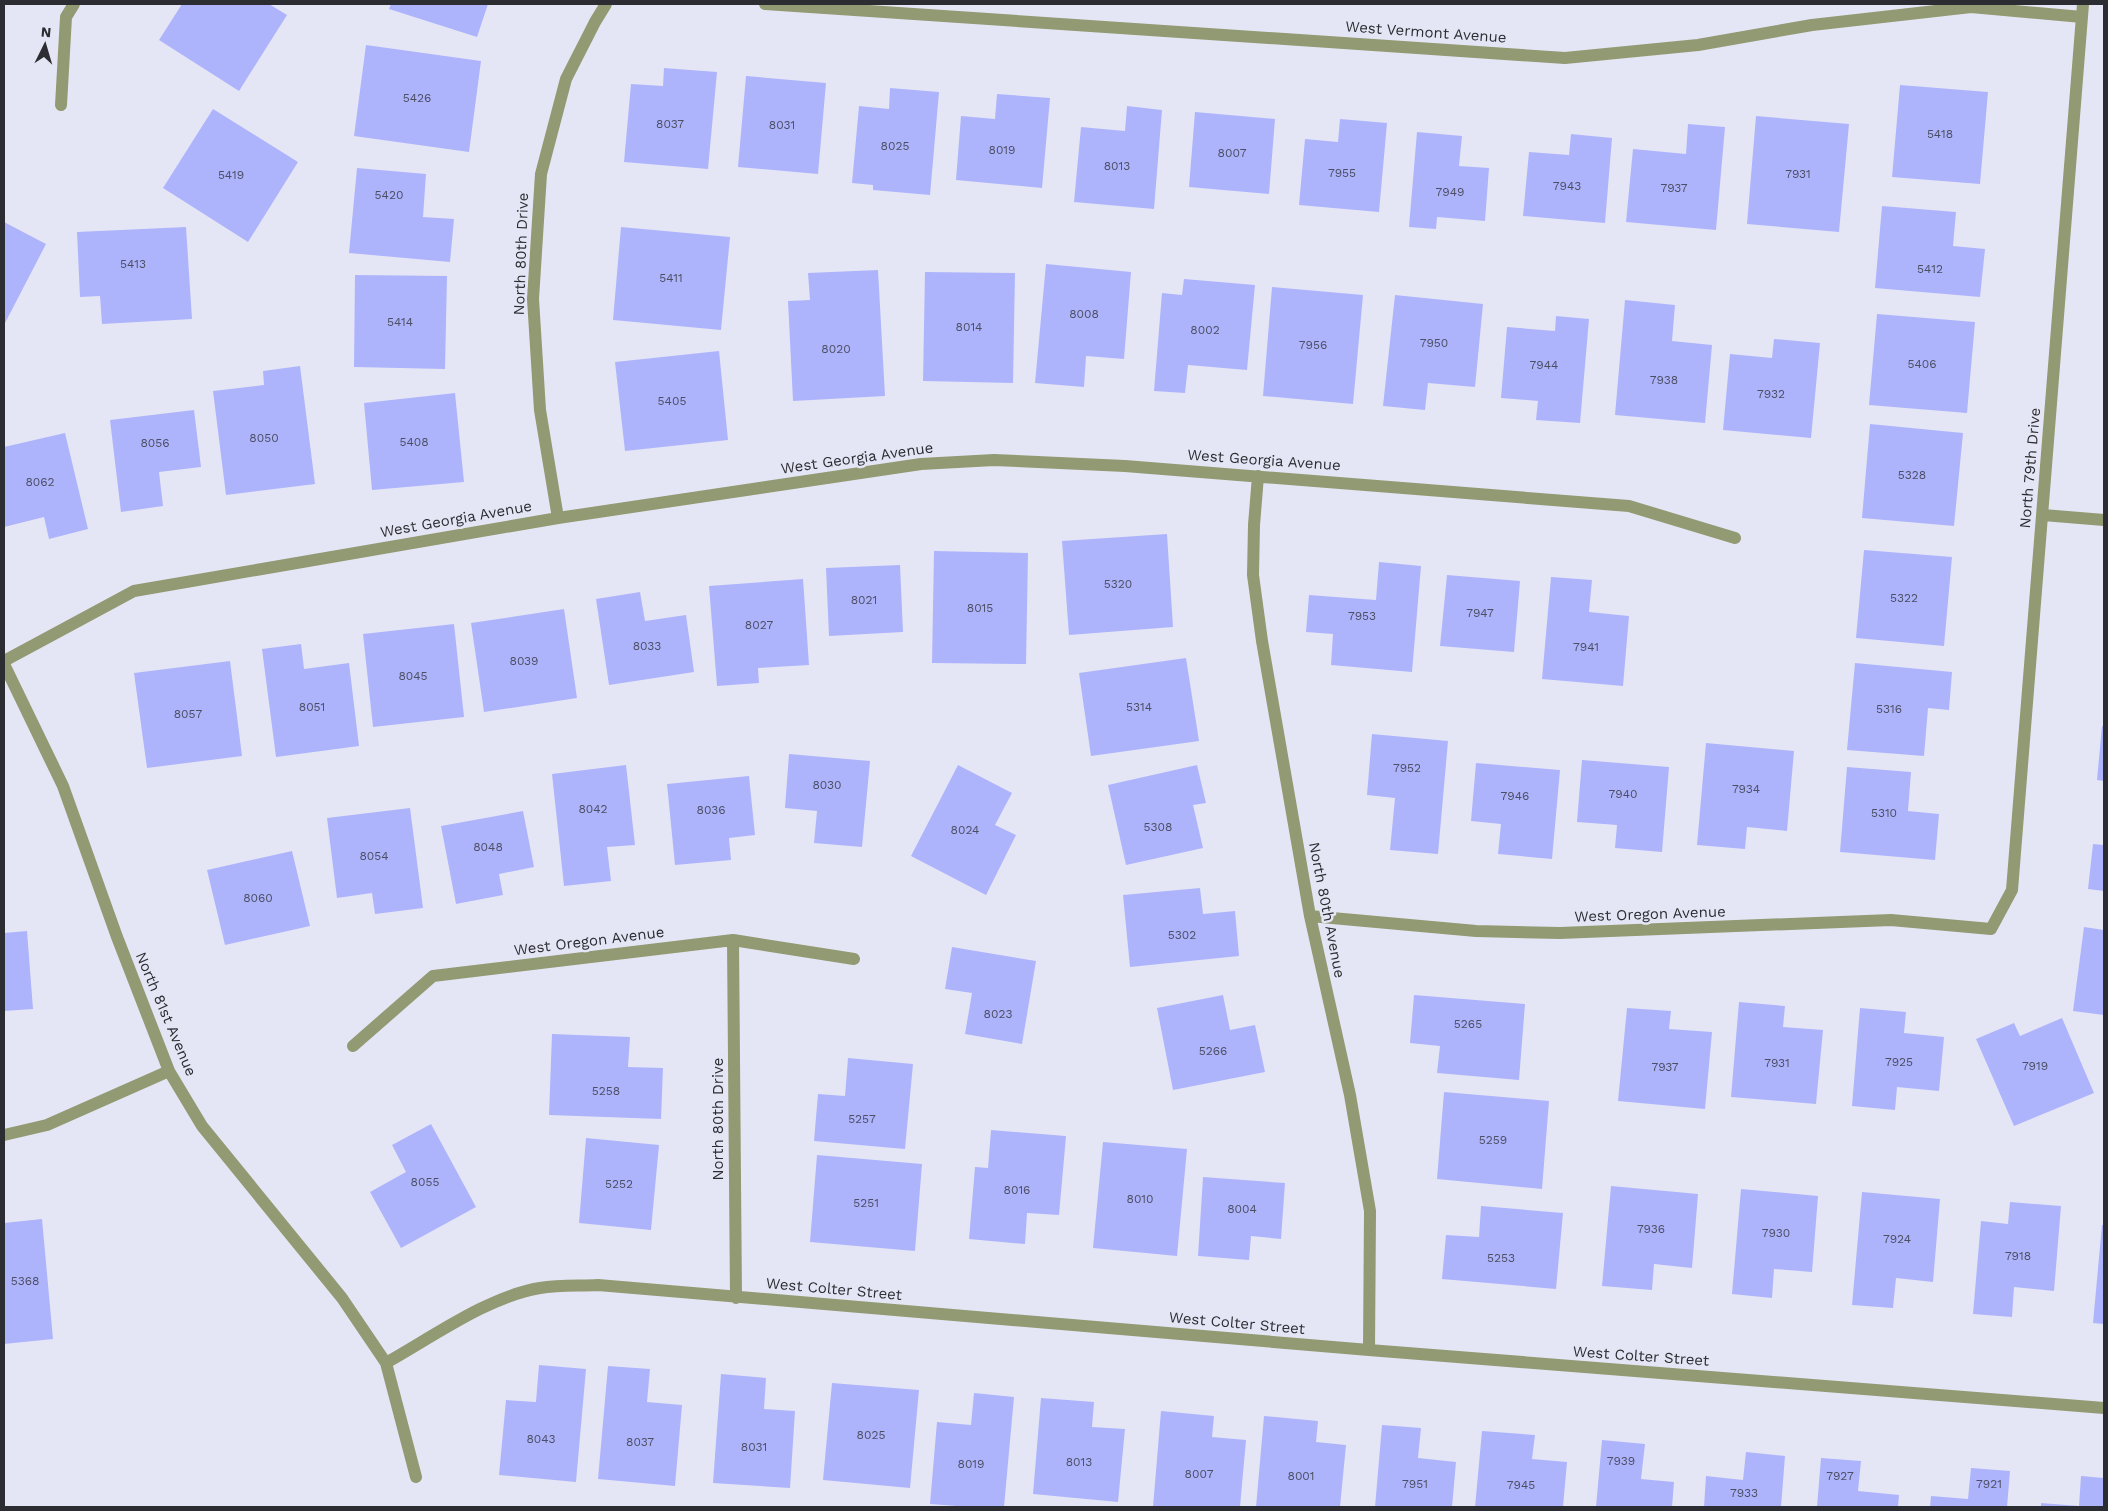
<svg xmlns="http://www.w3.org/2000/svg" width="2108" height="1511" viewBox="0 0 2108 1511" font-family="'Work Sans',sans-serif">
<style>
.building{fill:#aeb4fc}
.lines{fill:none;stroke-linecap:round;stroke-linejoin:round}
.minor{stroke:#919a72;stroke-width:12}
.labels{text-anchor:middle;stroke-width:5;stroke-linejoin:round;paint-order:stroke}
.number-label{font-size:12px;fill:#4c4f64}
.street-label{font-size:15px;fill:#2c2d32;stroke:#e5e6f5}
</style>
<rect width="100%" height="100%" fill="#e5e6f5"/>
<path class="building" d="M182 4H269L287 15 239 91 159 40Z
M391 4H488L477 37 389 9Z
M366 45 481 61 469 152 354 136Z
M664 68 717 72 708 169 624 162 631 84 663 86Z
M746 76 826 83 818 174 738 167Z
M1900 85 1988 92 1980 184 1892 177Z
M890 88 939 92 930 195 873 190V185L852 183 859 106 889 109Z
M997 94 1050 98 1042 188 956 180 961 116 995 119Z
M1127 106 1162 110 1154 209 1074 202 1081 127 1125 131Z
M213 109 298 162 248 242 163 188Z
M1195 112 1275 119 1269 194 1189 187Z
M1756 116 1849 124 1839 232 1747 224Z
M1340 119 1387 123 1379 212 1299 205 1305 139 1338 142Z
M1688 124 1725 127 1716 230 1626 222 1633 149 1686 154Z
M1417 132 1462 136 1459 166 1489 168 1485 221 1437 217 1436 229 1409 227Z
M1571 134 1612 138 1605 223 1523 216 1529 152 1569 155Z
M357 168 426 174 423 217 454 219 450 262 349 253Z
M1882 206 1956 212 1953 246 1985 249 1980 297 1875 288Z
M4 222 46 244 4 325Z
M186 227 192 319 102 324 100 296 80 297 77 232Z
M621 227 730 237 721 330 613 320Z
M1046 264 1131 272 1124 359 1086 356 1084 387 1035 383Z
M878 270 885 396 793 401 788 301 810 300 808 273Z
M925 272 1015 273 1013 383 923 381Z
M355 275 447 276 445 369 354 367Z
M1184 279 1255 285 1247 370 1188 365 1185 393 1154 391 1162 293 1182 295Z
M1272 287 1363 295 1353 404 1263 396Z
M1395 295 1483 304 1475 387 1428 383 1425 410 1383 406Z
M1625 300 1675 305 1672 341 1712 345 1705 423 1615 415Z
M1877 314 1975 322 1967 413 1869 405Z
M1556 316 1589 319 1580 423 1536 420 1538 401 1501 398 1507 327 1555 331Z
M1774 339 1820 343 1811 438 1723 430 1730 354 1772 358Z
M719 351 728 440 625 451 615 362Z
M300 366 315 484 226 495 213 391 264 385 263 371Z
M455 393 464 482 372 490 364 403Z
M194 410 201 467 159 472 163 506 121 512 110 420Z
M1870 424 1963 433 1954 526 1862 518Z
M65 433 88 529 49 539 44 517 4 527V447Z
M1167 534 1173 627 1069 635 1062 541Z
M1864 550 1952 557 1944 646 1856 638Z
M934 551 1028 553 1026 664 932 663Z
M1379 562 1421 566 1412 672 1331 665 1333 634 1306 632 1309 595 1376 600Z
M900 565 903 632 829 636 826 568Z
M1447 575 1520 581 1514 652 1440 646Z
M1551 577 1592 580 1589 612 1629 616 1623 686 1542 679Z
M803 579 809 665 758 668 759 683 717 686 709 586Z
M640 592 645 621 686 615 694 672 609 685 596 599Z
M564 609 577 698 484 712 471 623Z
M454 624 464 717 373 727 363 634Z
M301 644 304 669 349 663 359 746 276 757 262 649Z
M1186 658 1199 741 1091 756 1079 673Z
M230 661 242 756 147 768 134 673Z
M1855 663 1952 672 1949 710 1928 708 1924 756 1847 750Z
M2102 726 2104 727V781L2097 780Z
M1372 734 1448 741 1438 854 1390 850 1395 798 1367 795Z
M1706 743 1794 751 1787 831 1747 827 1745 849 1697 845Z
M789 754 870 761 862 847 814 843 817 811 785 808Z
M1582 760 1669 767 1662 852 1615 848 1617 825 1577 822Z
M1476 763 1560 770 1552 859 1498 854 1501 824 1471 821Z
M626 765 635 845 607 847 611 881 564 886 552 774Z
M958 765 1012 793 995 825 1016 835 986 895 911 856Z
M1197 765 1206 803 1193 805 1203 848 1126 865 1108 785Z
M1847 767 1911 772 1908 811 1939 814 1935 860 1840 852Z
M749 776 755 835 729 838 731 860 675 865 667 784Z
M410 808 423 908 375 914 372 893 337 898 327 818Z
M523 811 534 867 499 874 503 895 456 904 441 826Z
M2093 844 2104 845V891L2088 889Z
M292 851 310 926 225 945 207 870Z
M1200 888 1203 914 1235 911 1239 956 1130 967 1123 895Z
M2084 927 2104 930V1015L2073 1011Z
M27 931 33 1009 4 1011V933Z
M952 947 1036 961 1022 1044 965 1034 972 993 945 989Z
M1223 995 1230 1030 1255 1025 1265 1072 1173 1090 1157 1008Z
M1414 995 1525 1004 1519 1080 1437 1073 1440 1046 1410 1043Z
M1739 1002 1785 1006 1783 1027 1823 1030 1816 1104 1731 1097Z
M1627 1008 1671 1011 1669 1029 1712 1032 1705 1109 1618 1101Z
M1860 1008 1906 1012 1904 1033 1944 1037 1939 1091 1897 1087 1895 1110 1852 1106Z
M2062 1018 2094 1093 2014 1126 1976 1039 2014 1023 2020 1036Z
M552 1034 630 1037 628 1067 663 1068 661 1119 549 1115Z
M848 1058 913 1064 905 1149 814 1141 818 1094 845 1096Z
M1444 1092 1549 1101 1542 1189 1437 1179Z
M431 1124 476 1207 401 1248 370 1192 406 1172 392 1145Z
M991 1130 1066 1136 1059 1215 1027 1213 1025 1244 969 1239 975 1167 988 1168Z
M586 1138 659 1145 651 1230 579 1223Z
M1103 1142 1187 1149 1177 1256 1093 1248Z
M817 1155 922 1164 915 1251 810 1242Z
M1203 1177 1285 1183 1281 1239 1251 1236 1249 1260 1198 1256Z
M1611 1186 1698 1194 1692 1268 1654 1264 1652 1290 1602 1286Z
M1741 1189 1818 1196 1812 1272 1774 1269 1772 1298 1732 1294Z
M1862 1192 1940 1199 1933 1282 1896 1278 1893 1308 1852 1305Z
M2010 1202 2061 1206 2054 1291 2014 1287 2012 1317 1973 1314 1981 1221 2008 1224Z
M1481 1206 1563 1213 1556 1289 1442 1279 1446 1235 1479 1237Z
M42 1219 53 1339 4 1344V1223Z
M2102 1225H2104V1324L2093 1323Z
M539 1365 586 1369 576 1482 499 1475 506 1400 536 1402Z
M608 1366 650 1369 647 1402 682 1405 675 1486 598 1479Z
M721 1374 766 1378 764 1409 795 1411 790 1488 713 1483Z
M832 1383 919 1390 910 1488 823 1480Z
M974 1393 1014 1397 1004 1507H970L930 1504 937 1422 971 1425Z
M1041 1398 1094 1402 1092 1427 1125 1429 1118 1502 1033 1494Z
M1161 1411 1214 1416 1212 1437 1246 1440 1240 1507H1153Z
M1264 1416 1318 1421 1316 1442 1346 1445 1340 1507H1256Z
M1382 1425 1421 1428 1418 1458 1456 1462 1452 1507H1375Z
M1482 1431 1535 1435 1532 1459 1567 1462 1563 1507H1475Z
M1602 1440 1645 1444 1641 1479 1674 1482 1672 1507H1596Z
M1746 1452 1785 1456 1781 1507H1704L1706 1476 1743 1480Z
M1821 1458 1861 1461 1858 1491 1899 1495 1898 1507H1817Z
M1971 1468 2010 1471 2007 1507H1930L1931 1496 1968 1499Z
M2081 1476 2104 1478V1507H2041V1503L2079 1506Z"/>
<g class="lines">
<path class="minor" d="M765 4 1565 58 1698 45 1812 25 1971 7 2082 17
M61 105 66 17 74 4
M1258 476 1254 525 1253 575 1262 641 1310 916 1350 1095 1370 1211 1369 1350
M2043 515 2104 520
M558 518 540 410 533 299 541 174 566 79 595 22 606 4
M4 661 134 591 558 518 921 464 994 460 1125 466 1629 506 1735 538
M4 664 63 786 117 937 169 1071 202 1126 342 1298 386 1363 416 1477
M1310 916 1476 931 1560 933 1891 920 1991 929 2012 890 2083 4
M733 940 736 1298
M353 1046 433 976 733 940 854 959
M4 1135 47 1125 169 1071
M386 1363C431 1338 489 1296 540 1288 559 1285 579 1286 598 1285L1369 1350 2104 1408"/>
</g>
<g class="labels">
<g class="number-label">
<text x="417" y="102">5426</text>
<text x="670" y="128">8037</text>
<text x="782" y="129">8031</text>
<text x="1940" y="138">5418</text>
<text x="895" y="150">8025</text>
<text x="1002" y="154">8019</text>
<text x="1232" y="157">8007</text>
<text x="1117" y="170">8013</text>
<text x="1342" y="177">7955</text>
<text x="1798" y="178">7931</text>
<text x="231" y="179">5419</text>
<text x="1567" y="190">7943</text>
<text x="1674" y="192">7937</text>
<text x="1450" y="196">7949</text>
<text x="389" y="199">5420</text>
<text x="133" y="268">5413</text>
<text x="1930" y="273">5412</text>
<text x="671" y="282">5411</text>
<text x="1084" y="318">8008</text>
<text x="400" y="326">5414</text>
<text x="969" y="331">8014</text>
<text x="1205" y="334">8002</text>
<text x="1434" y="347">7950</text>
<text x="1313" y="349">7956</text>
<text x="836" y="353">8020</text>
<text x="1922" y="368">5406</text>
<text x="1544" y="369">7944</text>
<text x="1664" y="384">7938</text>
<text x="1771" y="398">7932</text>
<text x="672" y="405">5405</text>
<text x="264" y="442">8050</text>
<text x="414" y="446">5408</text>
<text x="155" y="447">8056</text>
<text x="1912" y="479">5328</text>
<text x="40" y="486">8062</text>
<text x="1118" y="588">5320</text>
<text x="1904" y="602">5322</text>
<text x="864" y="604">8021</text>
<text x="980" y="612">8015</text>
<text x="1480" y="617">7947</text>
<text x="1362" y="620">7953</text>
<text x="759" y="629">8027</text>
<text x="647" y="650">8033</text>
<text x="1586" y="651">7941</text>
<text x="524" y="665">8039</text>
<text x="413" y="680">8045</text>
<text x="312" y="711">8051</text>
<text x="1139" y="711">5314</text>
<text x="1889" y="713">5316</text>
<text x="188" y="718">8057</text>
<text x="1407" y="772">7952</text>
<text x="827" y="789">8030</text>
<text x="1746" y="793">7934</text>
<text x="1623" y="798">7940</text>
<text x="1515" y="800">7946</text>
<text x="593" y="813">8042</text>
<text x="711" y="814">8036</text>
<text x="1884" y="817">5310</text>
<text x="1158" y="831">5308</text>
<text x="965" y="834">8024</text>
<text x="488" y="851">8048</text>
<text x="374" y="860">8054</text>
<text x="258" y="902">8060</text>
<text x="1182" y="939">5302</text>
<text x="998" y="1018">8023</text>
<text x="1468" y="1028">5265</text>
<text x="1213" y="1055">5266</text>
<text x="1899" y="1066">7925</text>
<text x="1777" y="1067">7931</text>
<text x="2035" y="1070">7919</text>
<text x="1665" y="1071">7937</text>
<text x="606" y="1095">5258</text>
<text x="862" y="1123">5257</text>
<text x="1493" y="1144">5259</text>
<text x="425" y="1186">8055</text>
<text x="619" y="1188">5252</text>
<text x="1017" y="1194">8016</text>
<text x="1140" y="1203">8010</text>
<text x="866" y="1207">5251</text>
<text x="1242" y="1213">8004</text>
<text x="1651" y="1233">7936</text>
<text x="1776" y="1237">7930</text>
<text x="1897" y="1243">7924</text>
<text x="2018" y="1260">7918</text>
<text x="1501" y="1262">5253</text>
<text x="25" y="1285">5368</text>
<text x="871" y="1439">8025</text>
<text x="541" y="1443">8043</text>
<text x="640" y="1446">8037</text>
<text x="754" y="1451">8031</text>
<text x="1621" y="1465">7939</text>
<text x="1079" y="1466">8013</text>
<text x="971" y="1468">8019</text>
<text x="1199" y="1478">8007</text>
<text x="1301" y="1480">8001</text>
<text x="1840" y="1480">7927</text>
<text x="1415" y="1488">7951</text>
<text x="1989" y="1488">7921</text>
<text x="1521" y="1489">7945</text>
<text x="1744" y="1497">7933</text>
</g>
<g class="street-label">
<text transform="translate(1426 32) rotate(4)" y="5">West Vermont Avenue</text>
<text transform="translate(521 254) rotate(-88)" y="5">North 80th Drive</text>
<text transform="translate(857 458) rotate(-8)" y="5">West Georgia Avenue</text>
<text transform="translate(1264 460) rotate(4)" y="5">West Georgia Avenue</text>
<text transform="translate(2030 468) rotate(-85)" y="5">North 79th Drive</text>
<text transform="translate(456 519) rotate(-10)" y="5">West Georgia Avenue</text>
<text transform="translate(1327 910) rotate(79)" y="5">North 80th Avenue</text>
<text transform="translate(1650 914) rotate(-2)" y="5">West Oregon Avenue</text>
<text transform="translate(589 941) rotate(-7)" y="5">West Oregon Avenue</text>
<text transform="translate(166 1014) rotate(67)" y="5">North 81st Avenue</text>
<text transform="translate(718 1119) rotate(-90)" y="5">North 80th Drive</text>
<text transform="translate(834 1289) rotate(5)" y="5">West Colter Street</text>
<text transform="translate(1237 1323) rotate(5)" y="5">West Colter Street</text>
<text transform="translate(1641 1356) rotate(4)" y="5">West Colter Street</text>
</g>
</g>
<rect width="2108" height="1511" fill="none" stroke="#2c2d32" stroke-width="10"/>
<g transform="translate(45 45) rotate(5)" stroke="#e5e6f5" stroke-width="4" paint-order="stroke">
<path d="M0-4L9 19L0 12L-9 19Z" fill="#2c2d32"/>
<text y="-8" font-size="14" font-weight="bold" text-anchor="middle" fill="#2c2d32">N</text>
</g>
</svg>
